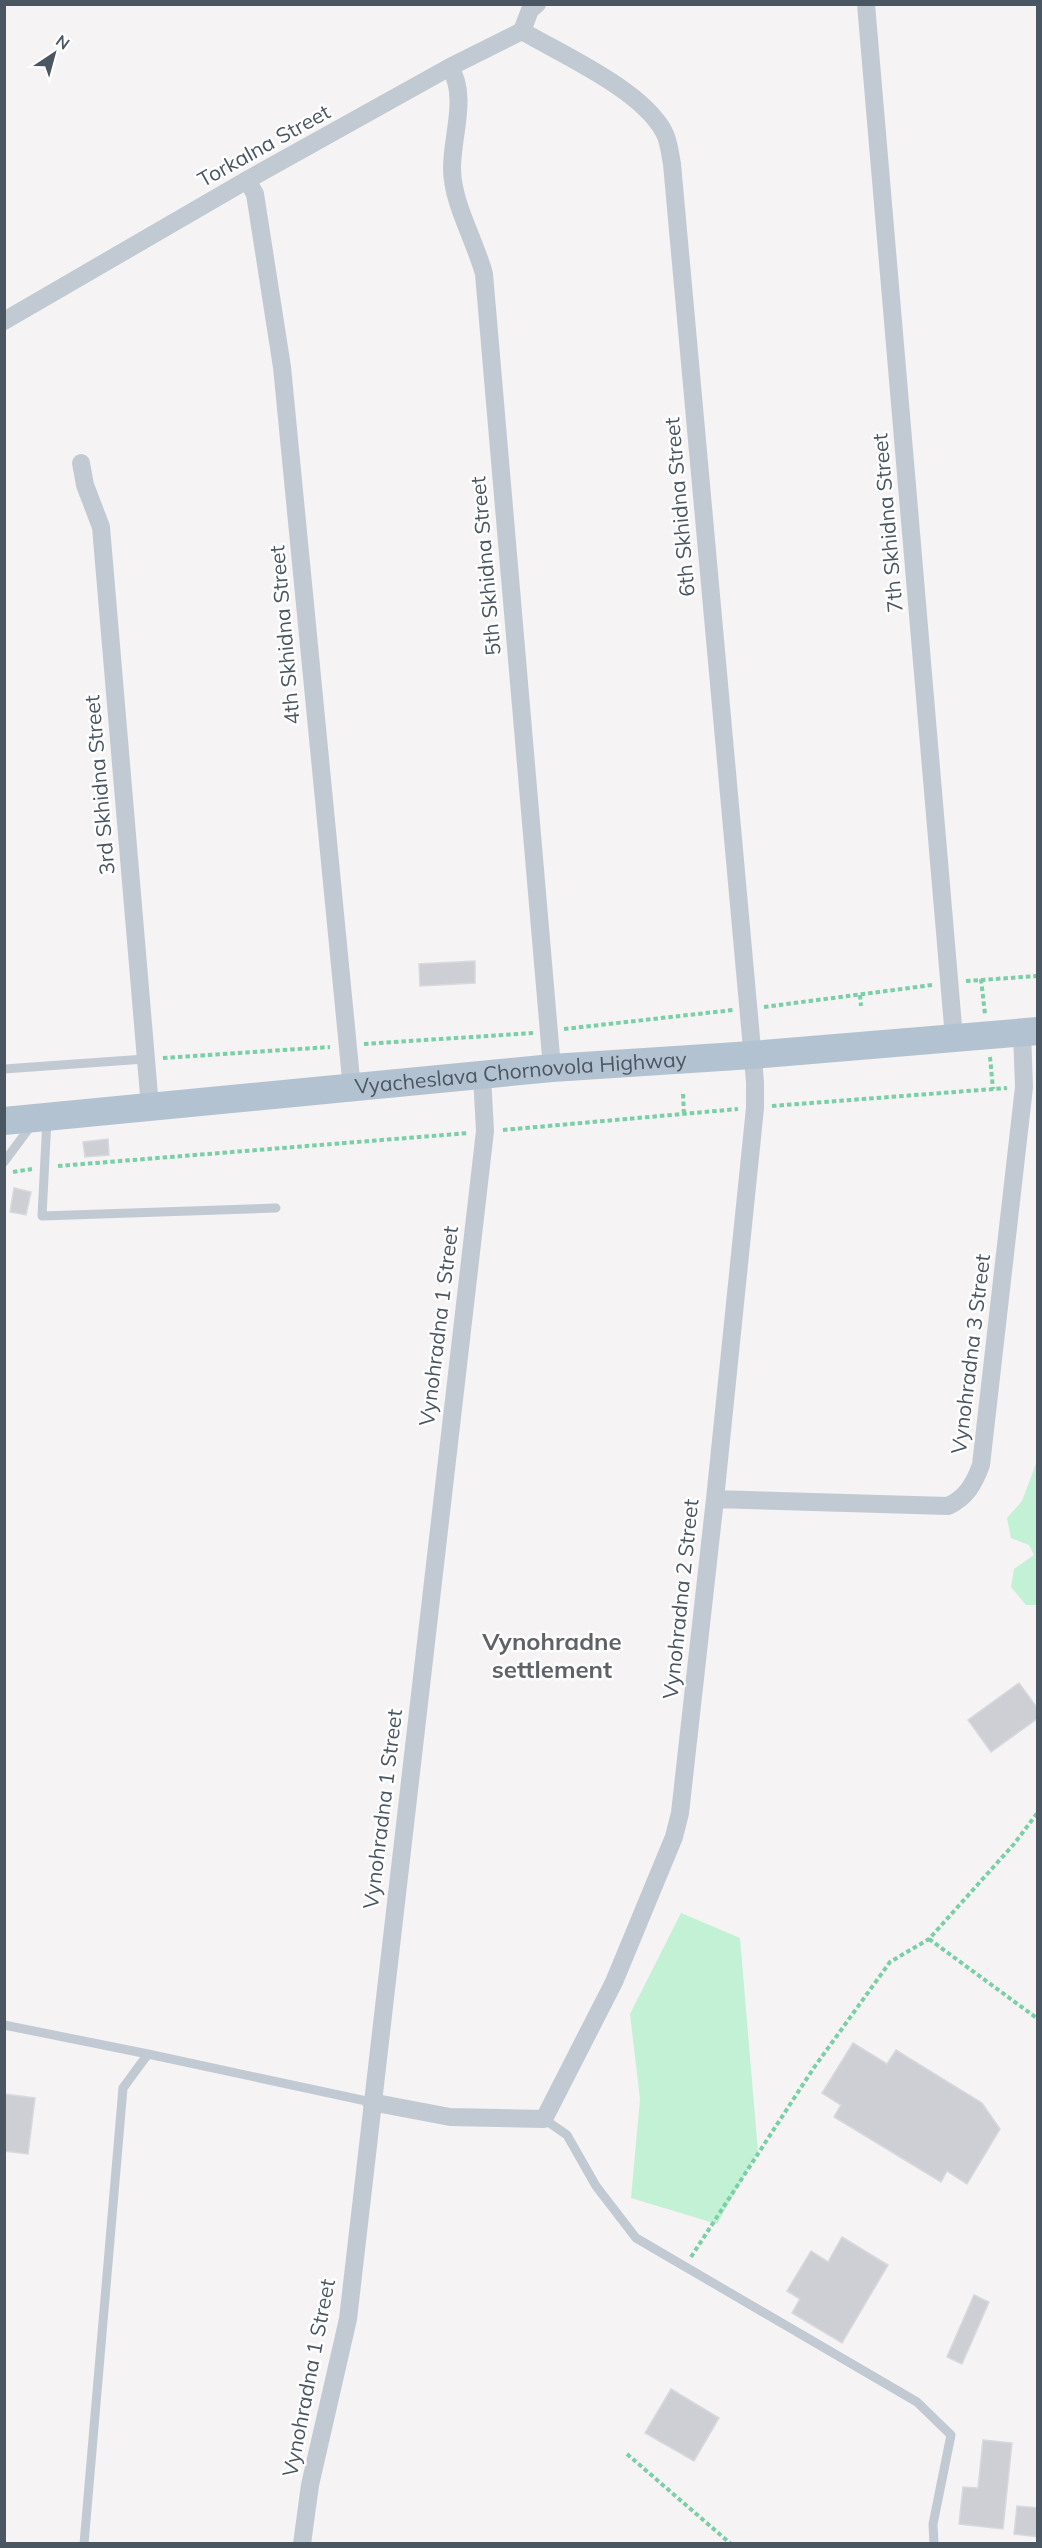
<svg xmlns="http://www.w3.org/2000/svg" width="1042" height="2548" viewBox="0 0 1042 2548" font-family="Mulish,sans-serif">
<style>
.green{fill:#c3f1d5}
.building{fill:#cdcfd5;stroke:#d7d9de;stroke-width:1.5}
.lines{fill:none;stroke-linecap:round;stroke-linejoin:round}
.path{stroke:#7ad0a6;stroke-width:4;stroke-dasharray:4.5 3;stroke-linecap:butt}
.lane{stroke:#c1cad2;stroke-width:9}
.street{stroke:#c1cad2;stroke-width:18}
.primary{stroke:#b3c2d1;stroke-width:28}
.labels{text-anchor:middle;stroke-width:5;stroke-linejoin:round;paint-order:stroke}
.street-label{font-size:21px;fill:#4a5661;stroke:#fff}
.quarter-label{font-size:24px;font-weight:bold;fill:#5f6368;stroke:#fff}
</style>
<rect width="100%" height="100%" fill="#f5f3f3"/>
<path class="green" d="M1037 1461V1605H1026L1011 1587 1014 1569 1034 1555 1029 1545 1011 1538 1007 1518 1022 1501Z
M681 1913 740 1938 758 2152 717 2224 631 2198 640 2099 630 2014Z"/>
<path class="building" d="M475 961V983L420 986 419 964Z
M108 1139 109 1155 85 1157 83 1142Z
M14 1188 31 1192 26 1215 10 1212Z
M1019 1683 1038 1709V1718L991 1752 968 1720Z
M853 2043 887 2064 896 2050 982 2103 1000 2129 967 2184 947 2171 941 2182 834 2117 841 2105 822 2093Z
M4 2094 35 2098 28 2154 4 2151Z
M842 2237 888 2265 842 2343 792 2313 800 2299 787 2291 811 2251 828 2262Z
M974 2295 989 2302 962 2364 947 2357Z
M671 2389 719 2418 694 2461 645 2433Z
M983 2440 1012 2443 1003 2529 959 2524 963 2487 978 2488Z
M1017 2506 1038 2508V2537L1014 2534Z"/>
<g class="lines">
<path class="path" d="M981 979 985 1014
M966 981 1038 976
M860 995 861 1006
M764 1007 932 985
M564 1029 733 1010
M364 1044 533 1033
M990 1057 993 1089
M163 1058 330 1047
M683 1094 684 1115
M772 1106 1007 1088
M503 1130 738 1109
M58 1166 469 1133
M13 1172 32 1169
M929 1939 1038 2019
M691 2257 813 2069 890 1962 929 1939 1014 1844 1038 1812
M627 2454 731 2544"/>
<path class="lane" d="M4 1069 145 1059
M47 1119 42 1216 276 1208
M4 1162 33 1123
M4 2025 148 2054
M544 2119 567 2135 596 2186 636 2238 917 2402 951 2435 933 2524 934 2544
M84 2544 123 2088 148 2054 371 2102"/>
<path class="street" d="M866 4 954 1038
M450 67C468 97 452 135 452 168 452 203 475 240 484 274L552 1068
M247 180 255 194 282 367 352 1089
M4 321 247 180 450 67 522 31 530 10 537 4
M81 463 85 485 101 527 150 1107
M715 1499 948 1506C966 1498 974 1484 981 1465L1024 1087 1022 1033
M371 2102 450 2117 544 2119 614 1982 674 1837 680 1813 715 1499 755 1108V1082L672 164C670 154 669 141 664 132 642 90 563 55 522 31
M302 2544 310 2485 348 2319 485 1131 482 1076"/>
<path class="primary" id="s1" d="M4 1121 552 1068 752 1055 1038 1031"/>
</g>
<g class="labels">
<g class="street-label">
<text transform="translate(264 146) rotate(-29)" y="7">Torkalna Street</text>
<text transform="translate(680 507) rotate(-95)" y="7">6th Skhidna Street</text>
<text transform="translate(888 523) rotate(-95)" y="7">7th Skhidna Street</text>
<text transform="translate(486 566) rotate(-95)" y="7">5th Skhidna Street</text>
<text transform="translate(285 635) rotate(-95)" y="7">4th Skhidna Street</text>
<text transform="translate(100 785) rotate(-95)" y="7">3rd Skhidna Street</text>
<text dy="7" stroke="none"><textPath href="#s1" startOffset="519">Vyacheslava Chornovola Highway</textPath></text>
<text transform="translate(439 1326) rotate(-83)" y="7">Vynohradna 1 Street</text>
<text transform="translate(971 1354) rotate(-83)" y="7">Vynohradna 3 Street</text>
<text transform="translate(681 1599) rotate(-84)" y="7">Vynohradna 2 Street</text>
<text transform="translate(383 1809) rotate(-83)" y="7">Vynohradna 1 Street</text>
<text transform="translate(309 2378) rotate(-79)" y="7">Vynohradna 1 Street</text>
</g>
<g class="quarter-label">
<text x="552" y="1650">Vynohradne<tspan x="552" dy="28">settlement</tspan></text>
</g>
</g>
<rect width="1042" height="2548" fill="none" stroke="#4a5661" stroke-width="12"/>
<g transform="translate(54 54) rotate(36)" stroke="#ffffff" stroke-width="4.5" paint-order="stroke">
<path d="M0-4.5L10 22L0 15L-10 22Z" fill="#4a5661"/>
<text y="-9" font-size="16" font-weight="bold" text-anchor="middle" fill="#4a5661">N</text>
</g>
</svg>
